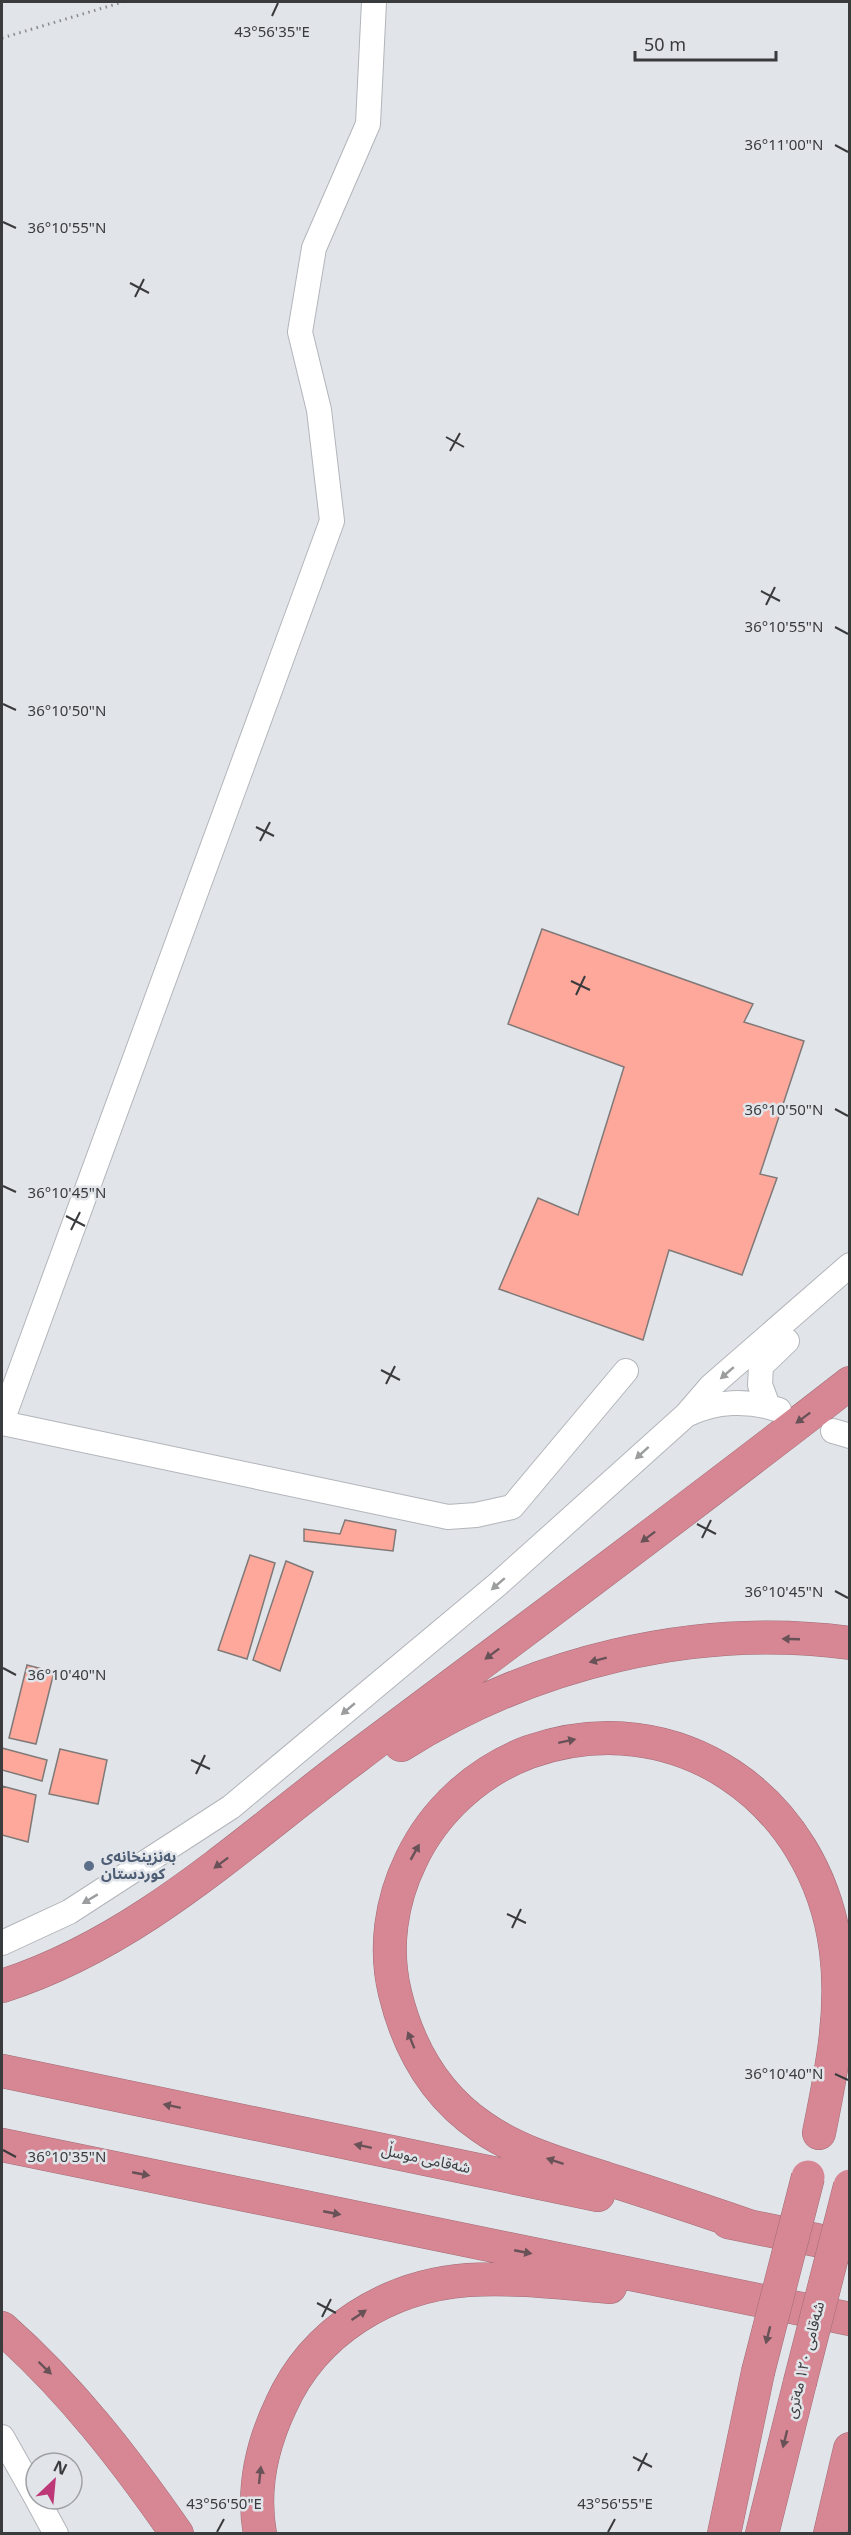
<svg xmlns="http://www.w3.org/2000/svg" width="851" height="2535" viewBox="0 0 851 2535" font-family="Georgia,'Noto Sans Arabic',serif">
<style>
.building{fill:#fda89b;stroke:#7f7978;stroke-width:1.5}
.lines{fill:none;stroke-linecap:round;stroke-linejoin:round}
.minor-casing{stroke:#b2b5ba;stroke-width:26}
.highway-casing{stroke:#a06c76;stroke-width:34}
.path{stroke:#898b8f;stroke-width:3;stroke-dasharray:1.5 4.5;stroke-linecap:butt}
.minor{stroke:#fff;stroke-width:24}
.highway{stroke:#d78794;stroke-width:33}
.highway-bridge-casing{stroke:#a06c76;stroke-width:34;stroke-linecap:butt}
.highway-bridge{stroke:#d78794;stroke-width:33}
.oneway{fill:#9c9d9e}
.oneway2{fill:#685257}
.ticks{fill:none;stroke:#393b3d;stroke-width:2}
.service-dot{fill:#5c6f8a;stroke:#e1e4e9;stroke-width:2}
.labels{text-anchor:middle;stroke-width:5;stroke-linejoin:round;paint-order:stroke}
.service-label{font-size:15px;font-weight:bold;fill:#4e5e75;stroke:#e1e4e9;text-anchor:start}
.street-label{font-size:15px;fill:#393b3d;stroke:#e1e4e9}
.ticks-label{font-size:15px;text-anchor:middle;fill:#393b3d;stroke:#e1e4e9;stroke-width:5;stroke-linejoin:round;paint-order:stroke}
</style>
<rect width="100%" height="100%" fill="#e1e4e9"/>
<path class="building" d="M542 929 753 1004 744 1022 804 1041 760 1174 777 1178 742 1275 669 1250 643 1340 499 1289 538 1198 578 1215 624 1067 508 1024Z
M345 1520 396 1530 393 1551 304 1541V1529L340 1534Z
M250 1555 275 1563 247 1659 218 1650Z
M286 1561 313 1572 280 1671 253 1660Z
M27 1665 54 1672 36 1744 9 1738Z
M2 1748 47 1760 42 1781 2 1770Z
M60 1749 107 1760 98 1804 49 1794Z
M2 1786 36 1795 28 1842 2 1835Z"/>
<g class="lines">
<defs>
<path id="minor" d="M768 1406 760 1385 761 1366 787 1341
M686 1415C715 1401 748 1399 779 1410
M2 1421 332 521 319 410 300 332 314 248 368 124 374 2
M2 1423 448 1517 476 1515 512 1507 626 1371
M833 1431 850 1436
M2 1943 69 1912 231 1807 498 1584 686 1415 711 1386 850 1265
M2 2437 36 2497
M37 2499 56 2534"/>
<path id="highway" d="M401 1745C532 1663 695 1622 850 1643
M2 1986C139 1942 242 1842 356 1757 521 1633 687 1510 850 1383
M2 2071 598 2195
M2 2145 850 2319
M728 2222 850 2247
M749 2226C702 2210 655 2194 607 2179 564 2165 519 2153 482 2127 435 2095 408 2047 395 1993 384 1948 391 1901 411 1860 434 1811 478 1771 529 1752 676 1700 817 1799 836 1951 844 2013 831 2073 819 2133
M2 2328C70 2388 125 2459 177 2534
M260 2534C252 2490 262 2445 281 2405 314 2331 388 2286 468 2280 515 2277 563 2283 610 2287
M724 2534 758 2372
M762 2534 800 2382
M830 2534 850 2449"/>
</defs>
<use href="#minor" class="minor-casing"/>
<use href="#highway" class="highway-casing"/>
<path class="path" d="M2 38 123 2"/>
<use href="#minor" class="minor"/>
<use href="#highway" class="highway"/>
<defs>
<path id="highway-bridge" d="M758 2372 808 2177
M800 2382 850 2186"/>
</defs>
<use href="#highway-bridge" class="highway-bridge-casing"/>
<use href="#highway-bridge" class="highway-bridge"/>
</g>
<defs><path id="oneway-solid" d="M-6-.8H1V-3.2L6.5 0L1 3.2V.8H-6Z" transform="scale(1.5)"/></defs>
<g class="oneway">
<use href="#oneway-solid" transform="translate(727 1373) rotate(139)"/>
<use href="#oneway-solid" transform="translate(642 1453) rotate(138)"/>
<use href="#oneway-solid" transform="translate(498 1584) rotate(139)"/>
<use href="#oneway-solid" transform="translate(348 1709) rotate(140)"/>
<use href="#oneway-solid" transform="translate(90 1899) rotate(149)"/>
</g>
<g class="oneway2">
<use href="#oneway-solid" transform="translate(803 1418) rotate(143)"/>
<use href="#oneway-solid" transform="translate(648 1537) rotate(143)"/>
<use href="#oneway-solid" transform="translate(791 1639) rotate(-178)"/>
<use href="#oneway-solid" transform="translate(492 1654) rotate(143)"/>
<use href="#oneway-solid" transform="translate(598 1660) rotate(165)"/>
<use href="#oneway-solid" transform="translate(567 1741) rotate(-12)"/>
<use href="#oneway-solid" transform="translate(415 1852) rotate(-61)"/>
<use href="#oneway-solid" transform="translate(221 1863) rotate(143)"/>
<use href="#oneway-solid" transform="translate(411 2040) rotate(-112)"/>
<use href="#oneway-solid" transform="translate(172 2106) rotate(-168)"/>
<use href="#oneway-solid" transform="translate(363 2146) rotate(-168)"/>
<use href="#oneway-solid" transform="translate(555 2161) rotate(-162)"/>
<use href="#oneway-solid" transform="translate(141 2174) rotate(11)"/>
<use href="#oneway-solid" transform="translate(332 2213) rotate(11)"/>
<use href="#oneway-solid" transform="translate(523 2252) rotate(11)"/>
<use href="#oneway-solid" transform="translate(359 2315) rotate(-34)"/>
<use href="#oneway-solid" transform="translate(768 2335) rotate(104)"/>
<use href="#oneway-solid" transform="translate(45 2368) rotate(44)"/>
<use href="#oneway-solid" transform="translate(785 2439) rotate(104)"/>
<use href="#oneway-solid" transform="translate(260 2475) rotate(-84)"/>
</g>
<path class="ticks" d="M272 16 278 3M835 145 848 152M3 222 16 228M130 283 149 293M135 297 144 279M446 437 464 447M450 451 460 433M761 591 780 601M766 605 775 587M835 627 848 634M3 704 16 710M256 827 274 836M260 841 270 822M571 981 590 990M576 995 585 976M835 1109 848 1116M3 1186 16 1192M66 1216 85 1226M71 1230 80 1212M381 1370 400 1380M386 1384 395 1366M697 1524 716 1534M702 1538 711 1520M835 1591 848 1598M3 1668 16 1675M191 1760 210 1769M196 1774 205 1755M507 1914 526 1923M512 1928 521 1909M835 2074 848 2080M3 2150 16 2157M317 2303 336 2313M322 2317 331 2299M633 2457 652 2467M638 2471 647 2453M217 2532 224 2519M608 2532 615 2519"/>
<circle class="service-dot" cx="89" cy="1866" r="6"/>
<g class="labels">
<g class="service-label">
<text x="101" y="1862">بەنزینخانەی<tspan x="101" dy="17">کوردستان</tspan></text>
</g>
<g class="street-label">
<text transform="translate(426 2159) rotate(12)" y="5">شەقامی موسڵ</text>
<text transform="translate(805 2360) rotate(-76)" y="5">شەقامی ١٢٠ مەتری</text>
</g>
</g>
<g class="ticks-label">
<text x="272" y="37">43°56'35"E</text>
<text x="784" y="150">36°11'00"N</text>
<text x="67" y="233">36°10'55"N</text>
<text x="784" y="632">36°10'55"N</text>
<text x="67" y="716">36°10'50"N</text>
<text x="784" y="1115">36°10'50"N</text>
<text x="67" y="1198">36°10'45"N</text>
<text x="784" y="1597">36°10'45"N</text>
<text x="67" y="1680">36°10'40"N</text>
<text x="784" y="2079">36°10'40"N</text>
<text x="67" y="2162">36°10'35"N</text>
<text x="224" y="2509">43°56'50"E</text>
<text x="615" y="2509">43°56'55"E</text>
</g>
<rect width="851" height="2535" fill="none" stroke="#393b3d" stroke-width="6"/>
<g transform="translate(54 2481) rotate(26)"><circle r="28" fill="#e1e4e9" stroke="#9ea0a4" stroke-width="1.5"/>
<path d="M0-4.5L10 22L0 15L-10 22Z" fill="#be3777"/>
<text y="-9" font-size="16" font-weight="bold" text-anchor="middle" fill="#393b3d">N</text>
</g>
<path d="M635 51v9h141v-9" fill="none" stroke="#393b3d" stroke-width="3"/>
<text x="644" y="51" font-size="18" fill="#393b3d" stroke="#e1e4e9" stroke-width="4.5" paint-order="stroke">50 m</text>
</svg>
